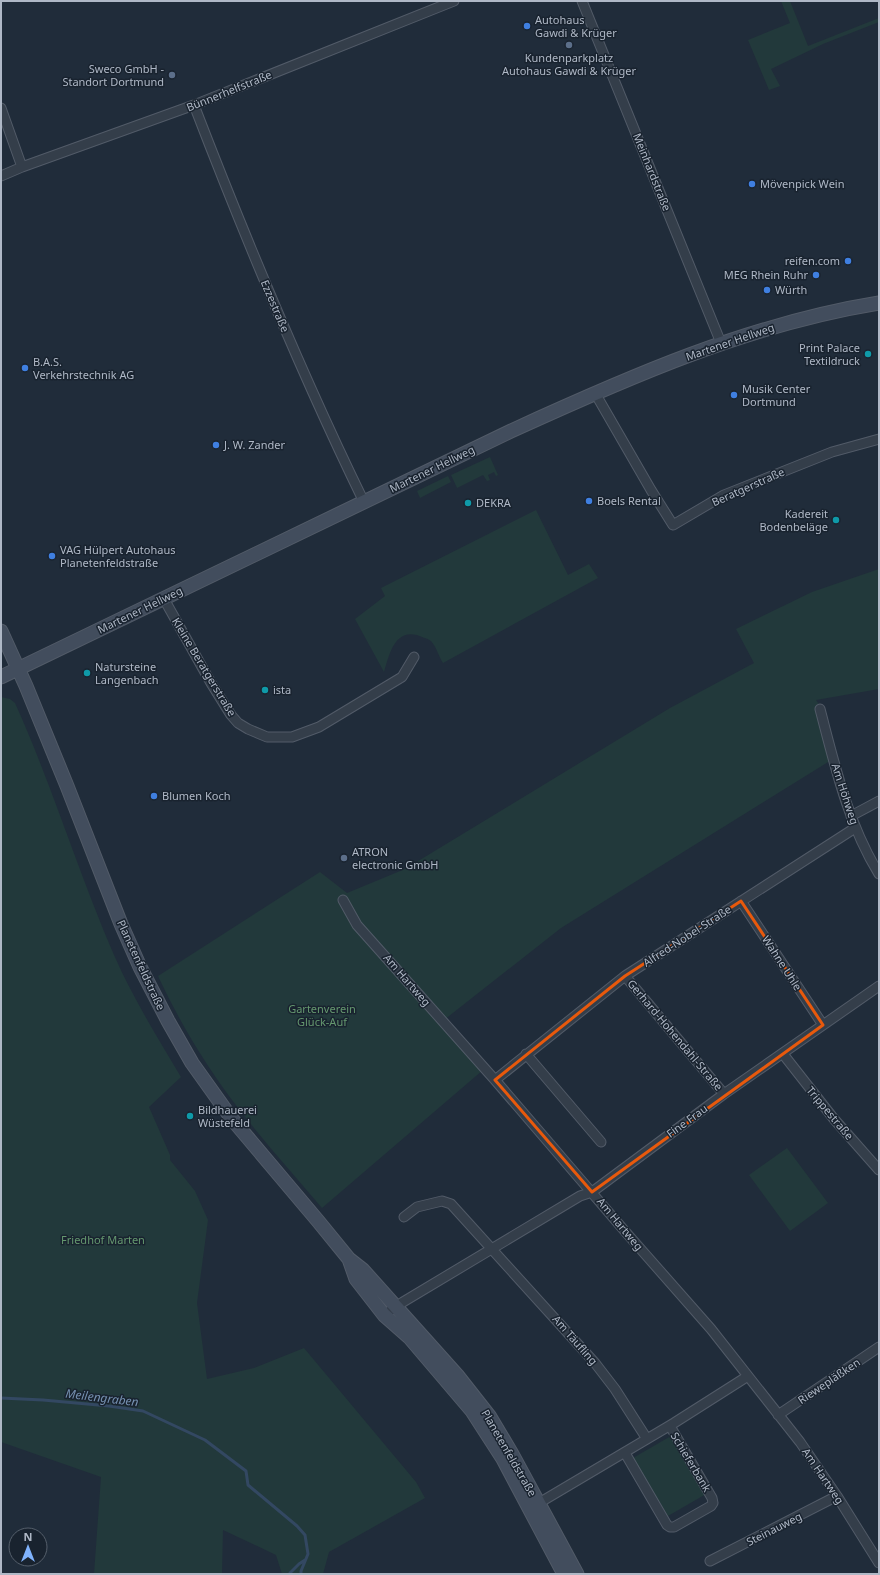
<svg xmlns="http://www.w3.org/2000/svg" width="880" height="1575" viewBox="0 0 880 1575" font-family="'Noto Sans',sans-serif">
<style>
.green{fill:#22393b}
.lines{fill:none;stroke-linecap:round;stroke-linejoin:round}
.stream{stroke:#334862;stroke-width:3}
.street-casing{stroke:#525b68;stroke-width:11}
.secondary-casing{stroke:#525b68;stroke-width:15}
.street{stroke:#343e4a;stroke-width:9}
.secondary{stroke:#424d5d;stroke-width:13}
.marked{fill:none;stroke:#e8590c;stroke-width:3;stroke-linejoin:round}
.shop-dot{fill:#3f7fe0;stroke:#19232f;stroke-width:1.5}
.service-dot{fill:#5c6f8a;stroke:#19232f;stroke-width:1.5}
.culture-dot{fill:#0f9aa8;stroke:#19232f;stroke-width:1.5}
.labels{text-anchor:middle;stroke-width:3;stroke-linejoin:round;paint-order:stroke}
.poi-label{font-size:11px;fill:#afb8c6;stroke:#19232f;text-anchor:start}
.street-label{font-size:11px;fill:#afb8c6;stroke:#19232f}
.park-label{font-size:11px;fill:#65986f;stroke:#19232f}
.water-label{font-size:12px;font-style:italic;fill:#7590b0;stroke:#19232f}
</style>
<rect width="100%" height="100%" fill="#202c3a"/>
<path class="green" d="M781 1H790L808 46 879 18V22L823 44 771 69 780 86 769 90 748 40 790 23Z
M490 457 498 475 496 476 494 472 488 475 490 480 487 481 483 475 457 488 451 475Z
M448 476 451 482 420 498 417 491Z
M536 510 568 575 589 564 598 578 443 663C439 657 436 646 431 641 427 638 421 637 417 635 394 629 389 656 384 672L355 619 385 596 381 588Z
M879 569V689L816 700 820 706 833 759 561 928 444 1020 483 1070 322 1208C294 1175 265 1143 239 1109 207 1068 180 1023 158 976L320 872 347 893 405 869 670 708 754 663 736 629 812 592Z
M1 697 10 699 15 703C52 785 78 872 114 955 133 998 157 1037 181 1077L149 1107 170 1155V1160L195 1191 208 1220 197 1303 207 1379 254 1368 304 1348 416 1482 425 1498 329 1552 323 1574H282L276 1555 223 1530 222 1574H94L101 1477 1 1442Z
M787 1148 828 1203 790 1231 749 1175Z
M671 1436 706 1494 668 1516 633 1458Z"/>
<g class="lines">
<path class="stream" d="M1 1398 43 1400 109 1406 143 1411 205 1440 246 1471 248 1485 297 1526 305 1535 308 1554 301 1571V1574
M290 1573 299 1564 305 1560"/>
<defs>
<path id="street" d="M582 1 721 343
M194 105C246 240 301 373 364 502
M1 108 22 167
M1 176 22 167 194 105 454 1
M595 393 651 490 673 525 724 495 832 452 879 439
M164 599 211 683 231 715 238 723 248 729 267 737H292L319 727 402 677 414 657
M820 709C835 766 848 824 879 874
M851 816 879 801
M343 900 357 925 495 1080 623 1229 711 1329 800 1442 837 1496 879 1563
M741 901 823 1025
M625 976 724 1094
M526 1054 601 1142
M783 1054 834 1119 879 1170
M495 1080 625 976 855 828
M404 1217 417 1207 442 1201 451 1204 595 1363 615 1389 647 1439
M384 1315 403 1302 580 1196 592 1192 724 1094 879 986
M778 1415 879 1347
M625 1453 667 1525 670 1527H674L711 1506 713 1503 712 1498 670 1426
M539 1503 674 1423 748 1376
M710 1561 837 1496"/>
<path id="secondary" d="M1 631 26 686 67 786 121 924 140 967 168 1021 192 1063 232 1119 318 1221 349 1259 363 1270 457 1375 490 1417 512 1454 577 1574
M1 677 511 431C629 377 749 324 879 303
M349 1259 356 1279 384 1315 409 1337 472 1411 503 1459 564 1574"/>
</defs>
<use href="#street" class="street-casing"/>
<use href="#secondary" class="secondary-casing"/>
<use href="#street" class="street"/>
<use href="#secondary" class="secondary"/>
</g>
<path class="marked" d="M741 901 823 1025 592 1192 495 1080 625 976Z"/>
<g class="shop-dot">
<circle cx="527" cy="26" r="4"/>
<circle cx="752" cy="184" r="4"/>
<circle cx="848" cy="261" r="4"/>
<circle cx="816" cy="275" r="4"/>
<circle cx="767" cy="290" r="4"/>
<circle cx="25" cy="368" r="4"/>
<circle cx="734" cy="395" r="4"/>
<circle cx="216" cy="445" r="4"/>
<circle cx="589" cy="501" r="4"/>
<circle cx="52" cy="556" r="4"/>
<circle cx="154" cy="796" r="4"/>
</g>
<g class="service-dot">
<circle cx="569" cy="45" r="4"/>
<circle cx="172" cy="75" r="4"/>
<circle cx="344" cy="858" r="4"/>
</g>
<g class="culture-dot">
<circle cx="868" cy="354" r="4"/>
<circle cx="468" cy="503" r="4"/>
<circle cx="836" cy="520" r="4"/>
<circle cx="87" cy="673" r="4"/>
<circle cx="265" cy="690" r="4"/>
<circle cx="190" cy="1116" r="4"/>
</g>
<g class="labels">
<g class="poi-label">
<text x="535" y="24">Autohaus<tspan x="535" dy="13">Gawdi &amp; Krüger</tspan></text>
<text x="569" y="62" text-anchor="middle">Kundenparkplatz<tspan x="569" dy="13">Autohaus Gawdi &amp; Krüger</tspan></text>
<text x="164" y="73" text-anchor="end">Sweco GmbH -<tspan x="164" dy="13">Standort Dortmund</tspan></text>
<text x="760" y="188">Mövenpick Wein</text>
<text x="840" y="265" text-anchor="end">reifen.com</text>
<text x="808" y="279" text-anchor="end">MEG Rhein Ruhr</text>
<text x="775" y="294">Würth</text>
<text x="860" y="352" text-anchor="end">Print Palace<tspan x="860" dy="13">Textildruck</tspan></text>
<text x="33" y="366">B.A.S.<tspan x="33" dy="13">Verkehrstechnik AG</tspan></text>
<text x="742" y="393">Musik Center<tspan x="742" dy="13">Dortmund</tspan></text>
<text x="224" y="449">J. W. Zander</text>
<text x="597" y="505">Boels Rental</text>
<text x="476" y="507">DEKRA</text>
<text x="828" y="518" text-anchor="end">Kadereit<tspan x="828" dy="13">Bodenbeläge</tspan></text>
<text x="60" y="554">VAG Hülpert Autohaus<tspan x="60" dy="13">Planetenfeldstraße</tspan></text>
<text x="95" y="671">Natursteine<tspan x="95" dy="13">Langenbach</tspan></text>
<text x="273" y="694">ista</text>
<text x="162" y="800">Blumen Koch</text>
<text x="352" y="856">ATRON<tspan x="352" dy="13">electronic GmbH</tspan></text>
<text x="198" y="1114">Bildhauerei<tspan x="198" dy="13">Wüstefeld</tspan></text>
</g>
<g class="street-label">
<text transform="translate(229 91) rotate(-22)" y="4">Bünnerhelfstraße</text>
<text transform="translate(652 172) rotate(68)" y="4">Meinhardstraße</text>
<text transform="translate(275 306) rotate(67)" y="4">Ezzestraße</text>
<text transform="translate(730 342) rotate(-19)" y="4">Martener Hellweg</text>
<text transform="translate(432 469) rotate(-26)" y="4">Martener Hellweg</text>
<text transform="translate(748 487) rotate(-24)" y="4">Beratgerstraße</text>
<text transform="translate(140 610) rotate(-26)" y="4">Martener Hellweg</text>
<text transform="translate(204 667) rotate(59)" y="4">Kleine Beratgerstraße</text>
<text transform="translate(845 794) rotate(72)" y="4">Am Höhweg</text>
<text transform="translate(687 936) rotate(-33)" y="4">Alfred-Nobel-Straße</text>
<text transform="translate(782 963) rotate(57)" y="4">Wahne Uhle</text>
<text transform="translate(141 965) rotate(65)" y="4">Planetenfeldstraße</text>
<text transform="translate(407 980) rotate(49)" y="4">Am Hartweg</text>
<text transform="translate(675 1035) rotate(50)" y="4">Gerhard-Hohendahl-Straße</text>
<text transform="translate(830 1113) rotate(50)" y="4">Trippestraße</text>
<text transform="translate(687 1121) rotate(-36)" y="4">Fine Frau</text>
<text transform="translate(620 1224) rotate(50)" y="4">Am Hartweg</text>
<text transform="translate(575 1340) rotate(49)" y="4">Am Täufling</text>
<text transform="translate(829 1381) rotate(-34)" y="4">Riewepläßken</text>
<text transform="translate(509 1453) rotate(60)" y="4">Planetenfeldstraße</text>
<text transform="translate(691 1462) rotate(59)" y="4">Schieferbank</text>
<text transform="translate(823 1476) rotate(56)" y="4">Am Hartweg</text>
<text transform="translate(774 1529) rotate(-27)" y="4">Steinauweg</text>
</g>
<g class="park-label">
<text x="322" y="1013">Gartenverein<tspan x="322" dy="13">Glück-Auf</tspan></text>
<text x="103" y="1244">Friedhof Marten</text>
</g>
<g class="water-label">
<text transform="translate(102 1398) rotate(7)" y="4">Meilengraben</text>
</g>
</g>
<rect width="880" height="1575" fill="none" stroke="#afb8c6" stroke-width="4"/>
<g transform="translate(28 1547)"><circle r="19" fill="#19232f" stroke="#555f6b"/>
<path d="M0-3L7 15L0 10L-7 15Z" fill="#7fb2fc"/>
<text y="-6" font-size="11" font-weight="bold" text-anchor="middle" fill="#afb8c6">N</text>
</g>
</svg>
